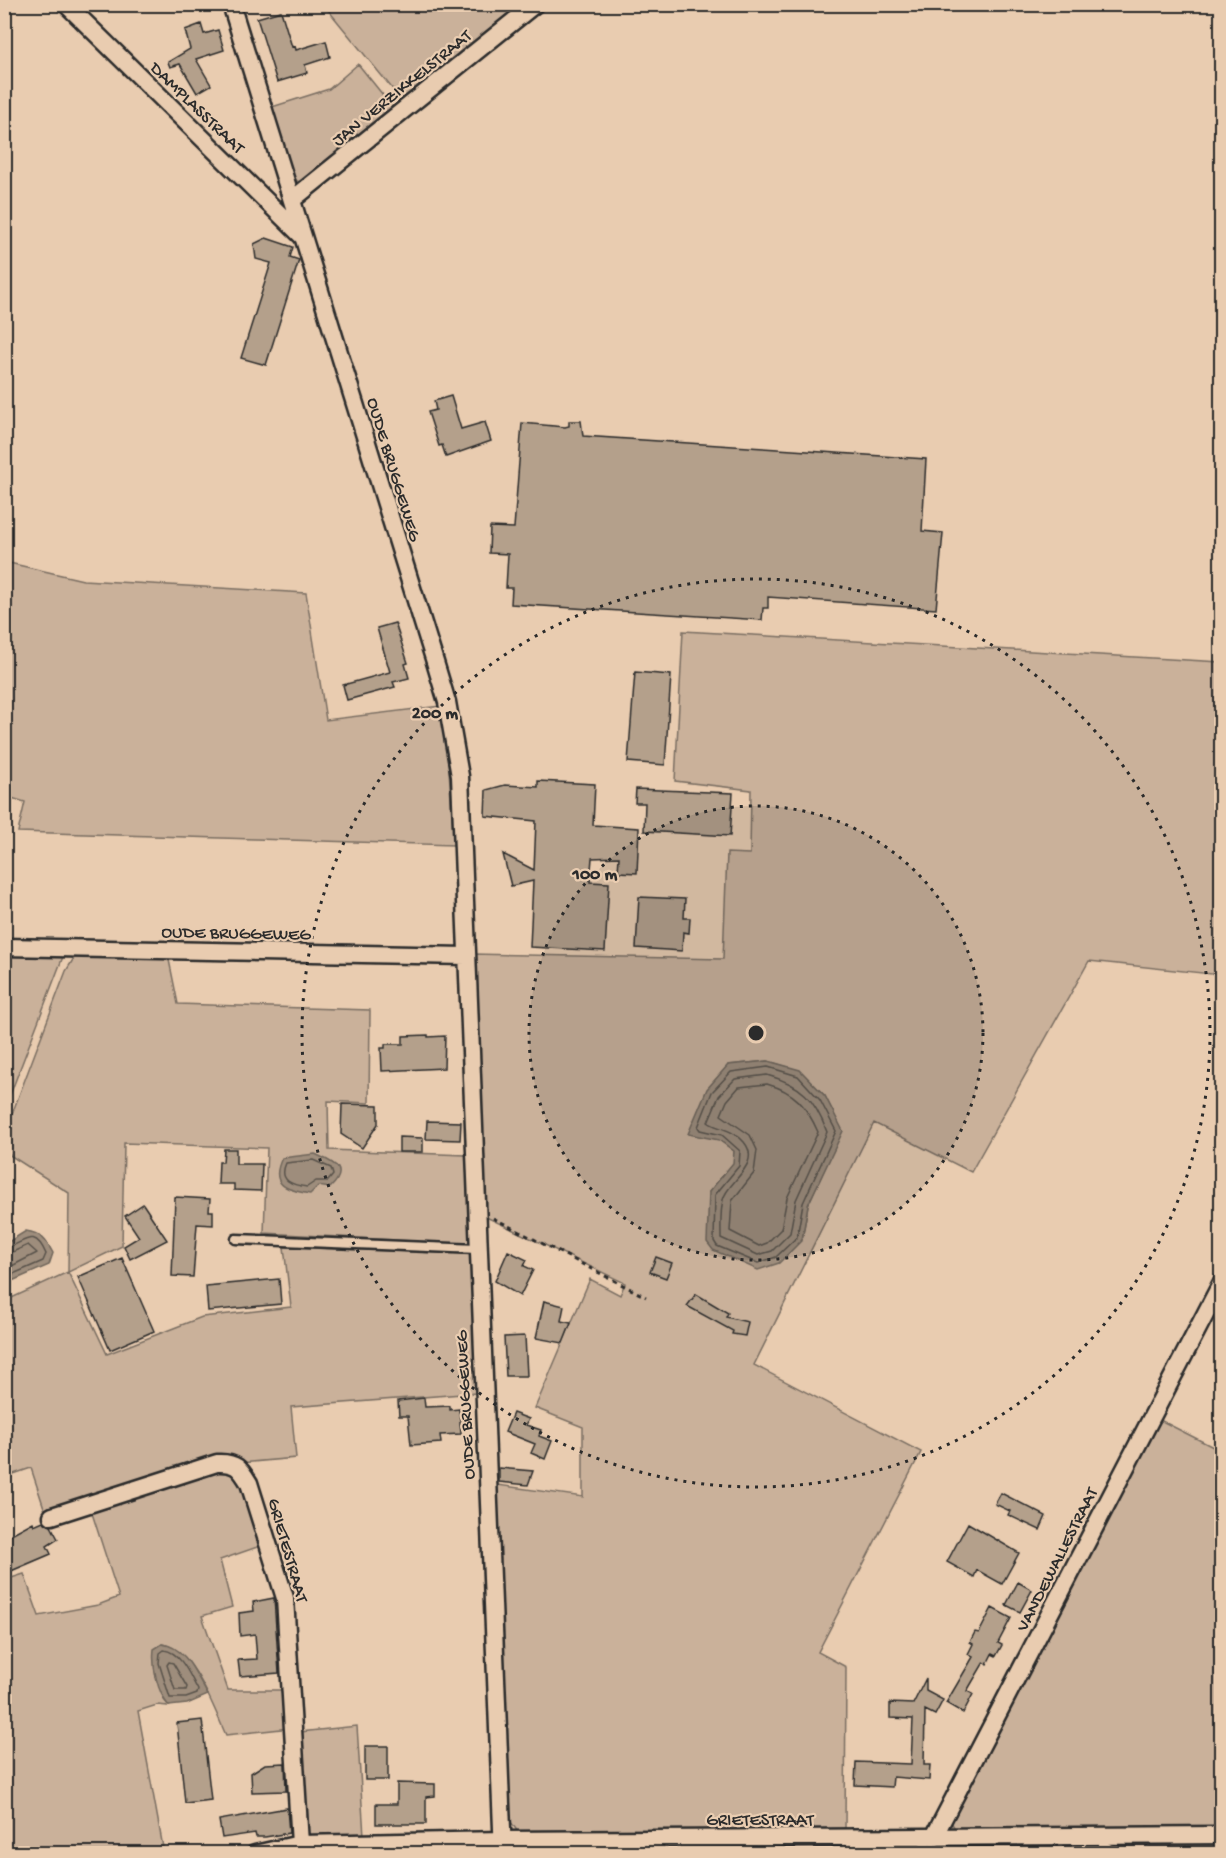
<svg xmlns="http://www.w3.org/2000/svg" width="1226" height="1858" viewBox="0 0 1226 1858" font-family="'Gochi Hand',sans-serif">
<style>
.green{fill:#cab19a;stroke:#7a6e62;stroke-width:1.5;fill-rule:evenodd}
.water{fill:#9e8d7b;stroke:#70665b;stroke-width:1.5}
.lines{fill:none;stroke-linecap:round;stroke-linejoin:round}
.shore{stroke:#59524b;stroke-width:1.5}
.building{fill:#b4a08b;stroke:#2b2b2b;stroke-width:1.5}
.lane-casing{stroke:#2b2b2b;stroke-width:13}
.street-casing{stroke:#2b2b2b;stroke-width:21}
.path{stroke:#2b2b2b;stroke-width:3;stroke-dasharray:4.5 4.5;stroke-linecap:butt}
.lane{stroke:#e9ccb0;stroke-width:8}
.street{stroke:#e9ccb0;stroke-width:16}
.ring{fill:none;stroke:#2b2b2b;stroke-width:3;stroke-dasharray:3 6}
.labels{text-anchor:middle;stroke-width:4.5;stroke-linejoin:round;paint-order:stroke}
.street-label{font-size:18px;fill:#2b2b2b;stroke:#e9ccb0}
.centre{fill:#2b2b2b;stroke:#e9ccb0;stroke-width:3}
.ring-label{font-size:18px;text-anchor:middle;font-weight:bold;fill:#2b2b2b;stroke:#e9ccb0;stroke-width:4.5;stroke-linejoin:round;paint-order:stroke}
</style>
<rect width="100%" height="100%" fill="#e9ccb0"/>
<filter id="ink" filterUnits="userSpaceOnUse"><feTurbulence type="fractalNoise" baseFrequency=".0167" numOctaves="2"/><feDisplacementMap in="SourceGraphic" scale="12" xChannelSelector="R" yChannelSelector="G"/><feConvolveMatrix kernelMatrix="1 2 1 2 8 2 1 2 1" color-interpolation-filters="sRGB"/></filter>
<g filter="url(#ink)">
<path class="green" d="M324 5H528L404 103Z
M358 64 395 110 304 183 297 181 292 173 272 107 329 89Z
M5 562 83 580 306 593 326 720 440 706 447 740 454 845 18 832 25 802 5 796Z
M683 631 1221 662V975L1089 961 971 1172 874 1123 754 1365 921 1452 818 1652 846 1667 845 1833 520 1835 506 1815 491 1484 583 1497V1427L535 1408 590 1279 620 1295 625 1283 484 1216 473 954 723 959 727 853 750 854 751 790 675 781ZM768 1061 800 1071 825 1096 842 1131 808 1205 802 1240 709 1192 734 1163V1151L719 1140 728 1065Z
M5 953 64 954 5 1108Z
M87 954 168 955 178 1004 370 1010 369 1103 328 1101 329 1150 466 1155 471 1244 264 1233 267 1148 124 1143 122 1246 68 1272 107 1354 202 1317 291 1307 284 1247 471 1254 475 1393 291 1407 296 1458 240 1463 263 1545 220 1560 232 1607 202 1616 228 1690H288L290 1728 226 1735C214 1709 193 1648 162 1644L164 1700 169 1706 157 1705 138 1711 164 1853H5V1580L24 1574 39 1616 98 1605 119 1597 90 1507 48 1520 31 1468 5 1477V1301L68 1272 69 1193 5 1152 4 1135 66 971 74 958Z
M1158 1419 1221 1451V1829L957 1832 951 1822Z
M357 1726 364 1836 308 1837 300 1732Z
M920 1845 916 1854H704L706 1846Z"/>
<path class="water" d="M768 1061 800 1070 825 1096 843 1131 808 1205 802 1240 779 1263 758 1270 713 1250 707 1242 709 1192 733 1163 734 1151 719 1140 688 1134 707 1089 728 1065Z
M315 1154C332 1162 351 1168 330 1188L318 1186 310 1194C286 1190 269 1185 282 1158Z
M26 1231C41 1233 46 1240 53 1253L49 1265 5 1284V1244Z
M162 1644C187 1647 196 1676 208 1695L187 1704 169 1706C157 1692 152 1666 154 1649Z"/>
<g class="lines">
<path class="shore" d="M768 1067 798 1076 820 1100 836 1131 803 1203 797 1237 776 1257 758 1263 717 1246 714 1241 715 1195 739 1166 740 1151 722 1135 700 1130 698 1127 712 1092 731 1072Z
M767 1075C802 1085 814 1098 827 1132L796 1200 790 1233 772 1251 758 1255 721 1238C721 1226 720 1212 723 1200 726 1182 763 1165 744 1142 733 1129 715 1128 708 1122L719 1096 735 1079Z
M767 1084C795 1092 806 1105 818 1132L787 1198 781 1229 767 1243 759 1246 730 1231 732 1201 754 1173 757 1150 750 1135 721 1115 727 1101 739 1087Z
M313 1160 331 1168 333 1175 328 1181H316L307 1187C292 1185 278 1181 286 1163Z
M4 1248C23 1246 33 1224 46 1254L43 1261 4 1278
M4 1256 28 1245 37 1253 4 1270
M164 1650C181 1652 190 1676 198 1690L197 1694 186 1698H170L159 1663 160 1653Z
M169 1662 173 1663 187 1687 186 1690H175L167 1665Z"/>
</g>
<path class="building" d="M281 11 292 47 295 46 296 50 326 41 330 57 305 65 307 73 277 82 257 18Z
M201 24 204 34 218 30 224 50 196 59 211 85 197 93 180 64 170 67 168 62 190 49 185 30Z
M266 238 293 247 290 257 299 260 266 365 241 358 271 263 256 259 254 244Z
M451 396 461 429 485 422 491 441 446 457 442 445 439 446 428 412 436 410 434 401Z
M569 421H581L583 436 926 459 922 531 943 533 936 609 768 597V608H763L762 620 511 604 512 588H506L508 554 489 553 490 527 514 528 522 423 565 427 569 426Z
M395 623 408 663 405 664 409 678 393 682 395 687 347 700 343 685 390 672 377 628Z
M635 672 671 675 665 765 628 762Z
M538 781 595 784 593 825 639 828 637 873 618 872 619 857 592 858 590 882 609 883 605 951 530 947 533 881 511 886 503 854 534 870 536 821 485 816 486 790 505 785 538 787Z
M636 789 733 793 730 836 644 831 645 803H635Z
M639 897 685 899 684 918H690L689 933 683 932 682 951 636 948Z
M428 1035V1037L445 1036 444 1068 382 1071 381 1048H385V1044H403V1036Z
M342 1104 378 1105V1124L362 1148 341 1134Z
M427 1121 461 1122 460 1140 426 1139Z
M399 1137 423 1138V1152H399Z
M224 1149H236V1164H262L261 1191 234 1190V1184H218L219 1162H223Z
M175 1197 210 1199 209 1211H213V1225L197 1224 193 1277 172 1276Z
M143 1204 167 1240 130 1259 124 1246 139 1237 125 1216Z
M508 1251 527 1260 524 1266 533 1270 520 1296 495 1281Z
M656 1257 672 1263 666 1278 650 1272Z
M122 1258 154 1331 110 1350 78 1277Z
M279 1279 281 1304 208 1311 206 1286Z
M696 1294 728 1313 726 1317 748 1322 745 1336 732 1334 733 1331 687 1306Z
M544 1301 564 1306 561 1321 571 1323 563 1343 536 1338Z
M525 1336 527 1376H506L504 1337Z
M424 1398 425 1407 450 1406V1410L459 1409 461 1434 440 1435 441 1443 411 1445 408 1416H399L398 1401Z
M513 1413 529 1419 526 1425 541 1430 539 1436 552 1441 545 1459 531 1453 535 1444 505 1432Z
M499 1468 533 1471 528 1485 499 1482Z
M1001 1493 1046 1516 1040 1530 1008 1515 1010 1511 995 1504Z
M43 1521 51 1526 58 1539 47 1546 51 1554 4 1574V1538L33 1522 34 1525Z
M968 1523 1019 1553 1002 1584 977 1570 974 1577 947 1562Z
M1018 1582 1032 1590 1020 1612 1006 1605Z
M274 1598 279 1673 240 1676 238 1660 257 1659 255 1634 240 1636 239 1613 254 1611 253 1602Z
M992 1608 1011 1618 998 1643 1002 1645 996 1656 992 1654 987 1664 984 1662 967 1691 973 1694 963 1713 946 1703 973 1657 968 1654 973 1644 970 1642 975 1632 979 1633Z
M926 1678V1691L943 1700 935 1715 925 1710 924 1765H930L929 1780 893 1777 892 1787 855 1785 856 1762 911 1764 913 1719 890 1718V1703L913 1704Z
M202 1720 211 1800 185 1803 177 1723Z
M365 1746H388V1780H365Z
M285 1763 286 1791 252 1792 251 1773 265 1764Z
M397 1783 435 1784V1796L426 1797V1824H376V1804H397Z
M287 1808 289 1833 265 1837H256L255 1833 222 1838 219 1820Z"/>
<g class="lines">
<defs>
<path id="lane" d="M236 1239 477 1249
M1104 1836 1103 1845 1119 1854"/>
<path id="street" d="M66 4 302 236
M231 4 435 662 447 702 460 776 503 1854
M292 200 535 4
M4 947 466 956
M52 1516 217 1463C236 1462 240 1468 249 1483L285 1598 300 1844
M255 1854 300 1844 503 1840 1222 1835
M925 1854 1222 1282"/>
</defs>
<use href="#lane" class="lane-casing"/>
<use href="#street" class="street-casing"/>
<path class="path" d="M493 1218 646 1297"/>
<use href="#lane" class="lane"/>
<use href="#street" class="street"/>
</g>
</g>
<circle cx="756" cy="1033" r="227" fill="#2b2b2b" fill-opacity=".12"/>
<g class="ring">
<circle cx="756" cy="1033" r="227"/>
<circle cx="756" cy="1033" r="454"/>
</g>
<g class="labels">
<g class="street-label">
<text transform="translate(401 87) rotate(-39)" y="6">JAN VERZIKKELSTRAAT</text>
<text transform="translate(198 107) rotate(44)" y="6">DAMPLASSTRAAT</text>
<text transform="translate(395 469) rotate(73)" y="6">OUDE BRUGGEWEG</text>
<text transform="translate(236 932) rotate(1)" y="6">OUDE BRUGGEWEG</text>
<text transform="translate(464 1405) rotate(-93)" y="6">OUDE BRUGGEWEG</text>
<text transform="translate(289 1550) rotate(74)" y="6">GRIETESTRAAT</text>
<text transform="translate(1056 1559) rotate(-63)" y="6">VANDEWALLESTRAAT</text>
<text x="760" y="1825">GRIETESTRAAT</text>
</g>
</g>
<circle cx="756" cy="1033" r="9" class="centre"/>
<g class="ring-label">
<text x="435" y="718">200 m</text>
<text x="595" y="879">100 m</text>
</g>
<rect width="1226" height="1858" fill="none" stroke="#e9ccb0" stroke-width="24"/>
<rect x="12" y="12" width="1202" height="1834" fill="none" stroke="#2b2b2b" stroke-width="2" filter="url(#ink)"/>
</svg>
